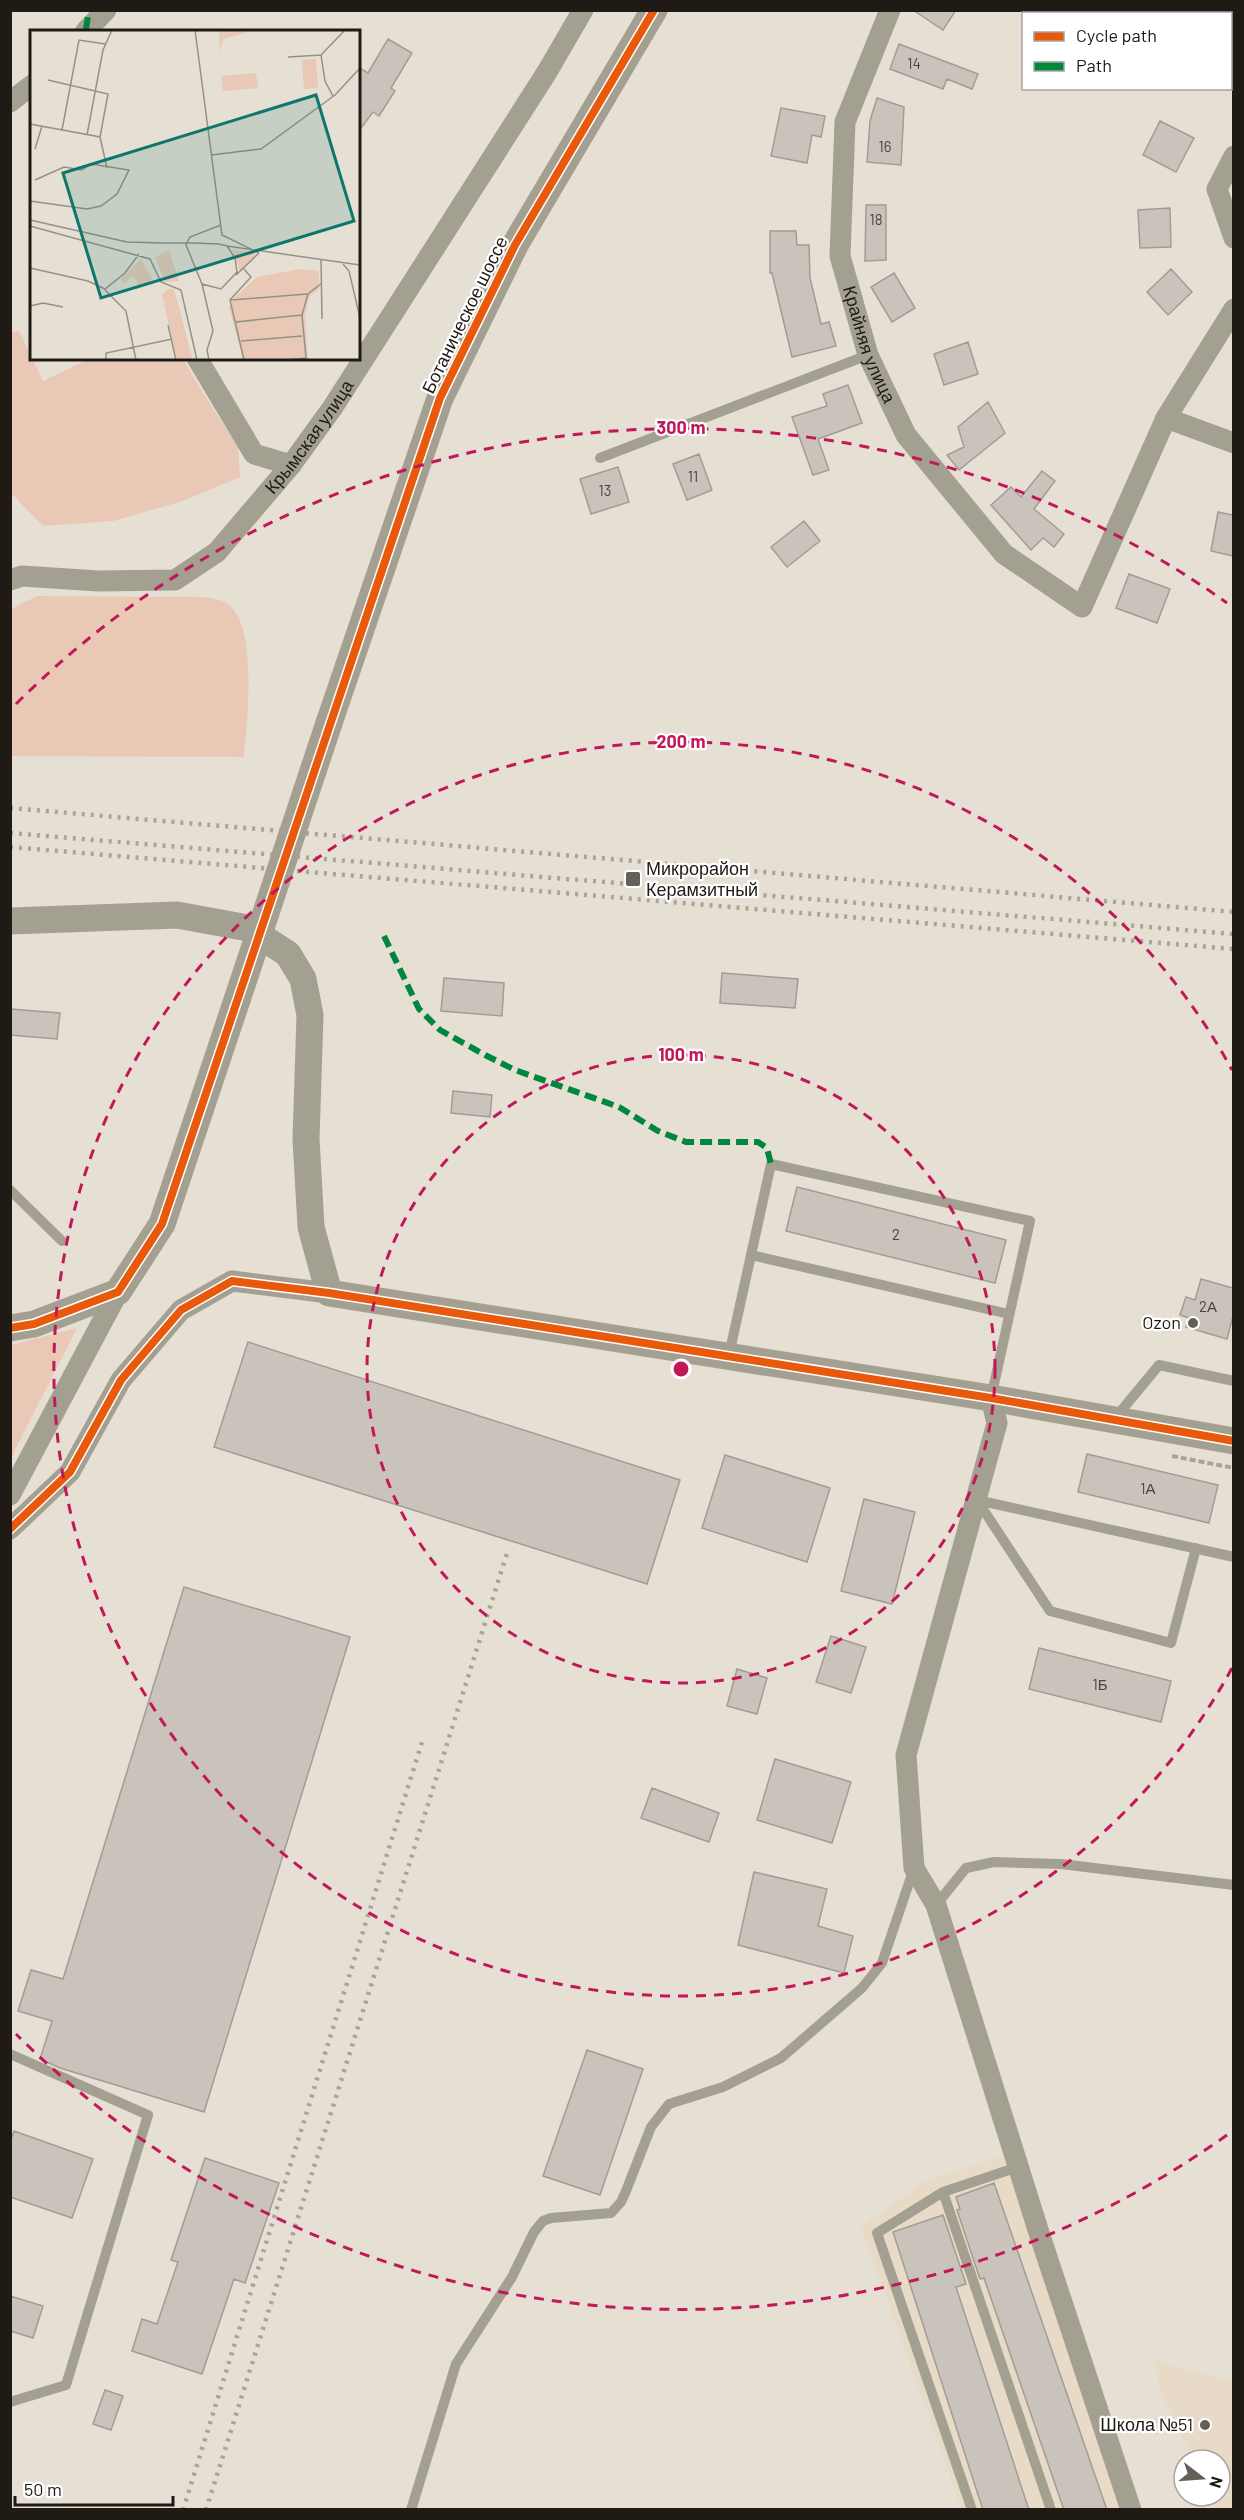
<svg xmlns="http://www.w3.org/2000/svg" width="1244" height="2520" viewBox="0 0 1244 2520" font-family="Barlow,sans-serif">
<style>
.built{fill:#e7dbc7}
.green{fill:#e9c8b5}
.building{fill:#c9c3bb;stroke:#a29c95;stroke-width:1.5}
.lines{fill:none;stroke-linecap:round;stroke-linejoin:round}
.path{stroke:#a6a498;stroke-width:4;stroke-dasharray:6 3;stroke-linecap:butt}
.service{stroke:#a3a092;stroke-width:10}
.minor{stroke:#a3a092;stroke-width:21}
.tertiary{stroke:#a3a092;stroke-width:27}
.rail{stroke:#a9a499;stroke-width:4.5;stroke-dasharray:3 6;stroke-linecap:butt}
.tertiary-bridge{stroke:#a3a092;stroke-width:27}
.quiet{stroke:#00873e;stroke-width:6;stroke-dasharray:12 6;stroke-linecap:butt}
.cycleway-casing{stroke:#fff;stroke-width:11}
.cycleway{stroke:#e8590c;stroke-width:8}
.ring{fill:none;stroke:#c2185b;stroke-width:3;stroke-dasharray:10 8}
.poi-dot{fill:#656057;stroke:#fff;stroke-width:2}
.labels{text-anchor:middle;stroke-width:4.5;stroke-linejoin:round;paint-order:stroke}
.number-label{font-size:15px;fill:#4a453e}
.street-label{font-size:18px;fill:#1f1b14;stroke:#fff}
.poi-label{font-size:18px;fill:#1f1b14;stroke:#fff;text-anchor:end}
.inset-road{fill:none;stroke:#969187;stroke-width:1.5}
.view{fill:#0f766e;fill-opacity:0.15;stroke:#0f766e;stroke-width:3}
.inset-edge{fill:none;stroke:#1f1b14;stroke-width:3}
.centre{fill:#c2185b;stroke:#fff;stroke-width:3}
.ring-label{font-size:18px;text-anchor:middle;font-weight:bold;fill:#c2185b;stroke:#fff;stroke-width:4.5;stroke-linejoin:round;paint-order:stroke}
</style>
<rect width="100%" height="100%" fill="#e6dfd4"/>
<path class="built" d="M1004 2156 1122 2509H962L861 2227 924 2182Z
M1156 2361 1233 2381V2509H1217L1210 2496H1220V2460H1193L1159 2389Z"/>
<path class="green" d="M19 331 43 381 89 359H183L198 385 238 447 240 477 180 502 113 521 43 526 11 493V332Z
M37 596 184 597C197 597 219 596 229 605 258 629 247 722 244 757L11 756V609Z
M77 1328 11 1458V1345Z"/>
<path class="building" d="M913 10H956L943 30Z
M388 39 412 53 391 88 395 91 379 116 373 112 358 132V67L368 73Z
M899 44 978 74 972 89 947 79 943 89 890 69Z
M877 98 904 107 901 165 867 162 870 121Z
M781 108 825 116 821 137 812 135 807 163 771 156Z
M1160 121 1194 138 1176 172 1143 155Z
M866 205H886V260L865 261Z
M1170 208 1171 247 1140 248 1138 210Z
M770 231H796L797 245H809L810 278 821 324 829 322 836 346 792 357 772 273H770Z
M1171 269 1192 292 1168 315 1147 292Z
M894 273 915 308 892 322 871 287Z
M968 342 978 374 944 385 934 354Z
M848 385 862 423 818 439 829 470 813 475 792 417 827 406 823 394Z
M988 402 1005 433 959 470 947 455 964 447 958 427Z
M699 454 712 490 687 500 673 464Z
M618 467 629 502 591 514 580 479Z
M1042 471 1055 481 1034 509 1064 534 1054 547 1043 538 1031 550 991 505 1011 487 1021 497Z
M1218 512 1233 515V556L1211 551Z
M804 521 820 541 787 567 771 547Z
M1129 574 1170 589 1157 623 1116 608Z
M722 973 798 979 795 1008 720 1003Z
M444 978 504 983 502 1016 441 1011Z
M10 1009 60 1013 57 1039 10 1035Z
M453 1091 492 1095 490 1117 451 1113Z
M797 1187 1006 1240 995 1283 786 1231Z
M1201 1279 1233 1288V1316L1227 1339 1186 1327 1189 1318 1180 1315 1186 1297 1195 1300Z
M248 1342 680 1480 647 1584 214 1447Z
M1087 1454 1218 1485 1209 1523 1078 1492Z
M725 1455 830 1488 807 1562 702 1528Z
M864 1499 915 1512 892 1604 841 1591Z
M184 1587 350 1637 204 2112 60 2068 40 2059 52 2021 18 2011 31 1970 63 1979Z
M831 1636 866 1647 851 1693 816 1682Z
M1039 1648 1171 1681 1161 1722 1029 1689Z
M737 1669 767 1678 757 1714 727 1706Z
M775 1759 851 1782 832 1843 757 1820Z
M652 1788 719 1813 709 1842 641 1818Z
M754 1872 827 1889 818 1926 853 1936 844 1973 738 1945Z
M587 2050 643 2069 600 2195 543 2176Z
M14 2131 93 2159 72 2218 10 2197V2143Z
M205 2158 279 2183 245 2283 234 2279 202 2374 132 2351 142 2319 157 2324 178 2262 171 2260Z
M994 2183 1107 2510H1064L984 2278 980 2279 957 2210 960 2209 956 2197Z
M943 2215 966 2284 956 2287 1029 2510H983L893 2232Z
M10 2296 43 2306 33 2338 10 2331Z
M105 2390 123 2396 111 2430 93 2424Z"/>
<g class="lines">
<path class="path" d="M1172 1456 1234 1468"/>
<path class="service" d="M600 458 868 355
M10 1190 62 1241
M751 1255 1009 1314
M729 1355 771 1164 1030 1221 991 1398
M1116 1417 1159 1365 1234 1381
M977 1500 1050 1611 1171 1643 1196 1548
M977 1500 1234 1557
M936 1905 966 1868 994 1862 1061 1864 1234 1885
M10 2054 148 2115 66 2385 10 2402
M1018 2167 943 2192 1051 2510
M943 2192 877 2233 972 2510
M411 2510 456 2364 512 2277 534 2232 543 2221 551 2218 611 2213 621 2202 626 2191 651 2127 669 2104 723 2087 781 2058 862 1988 882 1963 914 1868"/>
<g class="minor">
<path id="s1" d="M890 10 845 122 840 256 868 355 906 435 1004 554 1082 607 1166 418 1234 309"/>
<path d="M85 32 106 10"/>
<path d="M10 102 32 85"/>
<path d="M1234 156 1217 189 1234 238"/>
<path d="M197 358 254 454 291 465"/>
<path d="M1166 418 1234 443"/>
<path id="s2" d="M10 580 22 576 98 581 175 580 217 552 291 465 333 407 547 72 583 10"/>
<path d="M991 1398 997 1423 906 1755 914 1868 936 1905 1040 2236 1131 2510"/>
<path d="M10 1495 118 1292"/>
<path d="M10 1529 70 1472 121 1380 181 1310 232 1281 329 1293"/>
</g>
<path class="tertiary" d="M329 723 440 398 515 245 654 10
M10 921 177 915 248 928 288 954 303 979 310 1015 306 1139 311 1227 329 1293 991 1398 1234 1441
M10 1328 34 1324 118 1292 162 1224 237 1000"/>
<path class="rail" d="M10 808 1234 912
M10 833 1234 934
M10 847 1234 949
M183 2510 422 1742
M206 2510 508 1550"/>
<path class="tertiary-bridge" d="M237 1000 329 723"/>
<path class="quiet" d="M86 29 89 10
M384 936 419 1009 440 1030 485 1055 515 1070 619 1107 658 1131 686 1142H758L767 1148 771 1164"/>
<defs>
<path id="cycleway" d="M10 1328 34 1324 118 1292 162 1224 440 398 515 245 654 10
M10 1529 70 1472 121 1380 181 1310 232 1281 329 1293 991 1398 1234 1441"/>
</defs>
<use href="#cycleway" class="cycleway-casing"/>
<use href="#cycleway" class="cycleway"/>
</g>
<g class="ring">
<circle cx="681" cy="1369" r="314"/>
<path d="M1232 1668A627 627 0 1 1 1232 1070"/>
<path d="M1227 2135A941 941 0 0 1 16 2034M16 704A941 941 0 0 1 1227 603"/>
</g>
<g class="poi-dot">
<rect x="625" y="871" width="16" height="16" rx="3"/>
<circle cx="1193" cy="1323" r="6"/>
<circle cx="1205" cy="2425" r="6"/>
</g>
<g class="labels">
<g class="number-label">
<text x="914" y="69">14</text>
<text x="885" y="152">16</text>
<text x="876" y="225">18</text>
<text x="693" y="482">11</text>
<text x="605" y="496">13</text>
<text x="896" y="1240">2</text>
<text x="1208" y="1312">2А</text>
<text x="1148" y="1494">1А</text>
<text x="1100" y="1690">1Б</text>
</g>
<g class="street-label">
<text transform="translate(465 315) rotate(-64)" y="6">Ботаническое шоссе</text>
<text dy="6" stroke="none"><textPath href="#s1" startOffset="348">Крайняя улица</textPath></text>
<text dy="6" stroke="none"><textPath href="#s2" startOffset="364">Крымская улица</textPath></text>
</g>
<g class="poi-label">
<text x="646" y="875" text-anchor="start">Микрорайон<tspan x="646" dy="21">Керамзитный</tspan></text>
<text x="1181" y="1329">Ozon</text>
<text x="1193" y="2431">Школа №51</text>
</g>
</g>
<g transform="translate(30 30)">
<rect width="330" height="330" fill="#e6dfd4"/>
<path d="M189 0H215V3L193 9 190 22ZM286 29 288 58 274 59 272 30ZM226 43 228 58 193 61 191 46ZM202 219 226 224 210 241ZM139 220 149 251 135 252 125 227ZM111 229 122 248 118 255 105 260 108 252 102 246 94 254 91 249ZM271 239 289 241V259L279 267 275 287 278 329 213 330 199 277 206 266 227 247ZM138 259H144L163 330H147L132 265Z" fill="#e9c8b5"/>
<path class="inset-road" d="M165 0 192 205 229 223M223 0H246M291 25 295 51 303 66M258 27 291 25 315 0M18 50 78 64 70 107M0 94 70 107 77 138M32 100 49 10 75 14M57 105 73 20 82 0M5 119 12 96M181 125 231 119 305 65 330 38M0 171 57 179 71 176 87 164 99 140 61 134 52 140 34 137 5 150M0 190 97 212 133 213H164L189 214 197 216 205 228 207 242 191 259 172 254 156 215 158 210 160 207 191 195M0 196 120 229 131 252 151 260 167 330M197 216 330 235M291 230 292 289M313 234 319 241 330 288M0 238 58 251 75 259 95 243 109 224M206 245 229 223M172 254 183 301 177 320 179 330M75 260 96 281 106 330M201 270 277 264M0 276 13 273 33 277M206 292 272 285M138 295 146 330M211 311 272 306M76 330V323L142 309M214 330 200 270 221 247 214 239M256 330 276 328 272 285 278 264 292 253"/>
<path class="view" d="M286 65 324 191 71 268 33 143Z"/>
<rect width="330" height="330" class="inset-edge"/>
</g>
<circle cx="681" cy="1369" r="9" class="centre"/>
<g class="ring-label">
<text x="681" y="434">300 m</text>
<text x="681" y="748">200 m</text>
<text x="681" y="1061">100 m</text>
</g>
<rect width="1244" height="2520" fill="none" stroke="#1f1b14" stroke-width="24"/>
<rect x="1022" y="12" width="210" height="78" fill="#ffffff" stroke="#a5a4a1" stroke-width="1.5"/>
<rect x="1034" y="32" width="30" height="9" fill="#e8590c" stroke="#a5a4a1" stroke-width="1.5"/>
<text x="1076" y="42" font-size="18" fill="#1f1b14">Cycle path</text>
<rect x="1034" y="62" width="30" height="9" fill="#00873e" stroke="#a5a4a1" stroke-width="1.5"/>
<text x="1076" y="72" font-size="18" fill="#1f1b14">Path</text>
<g transform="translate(1202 2478) rotate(107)"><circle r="28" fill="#ffffff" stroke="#a5a4a1" stroke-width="1.5"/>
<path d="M0-4.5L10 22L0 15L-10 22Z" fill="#656057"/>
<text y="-9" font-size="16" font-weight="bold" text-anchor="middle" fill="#1f1b14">N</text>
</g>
<path d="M15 2496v9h158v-9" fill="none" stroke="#1f1b14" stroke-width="3"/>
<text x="24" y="2496" font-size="18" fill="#1f1b14" stroke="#ffffff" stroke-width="4.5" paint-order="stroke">50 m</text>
</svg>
